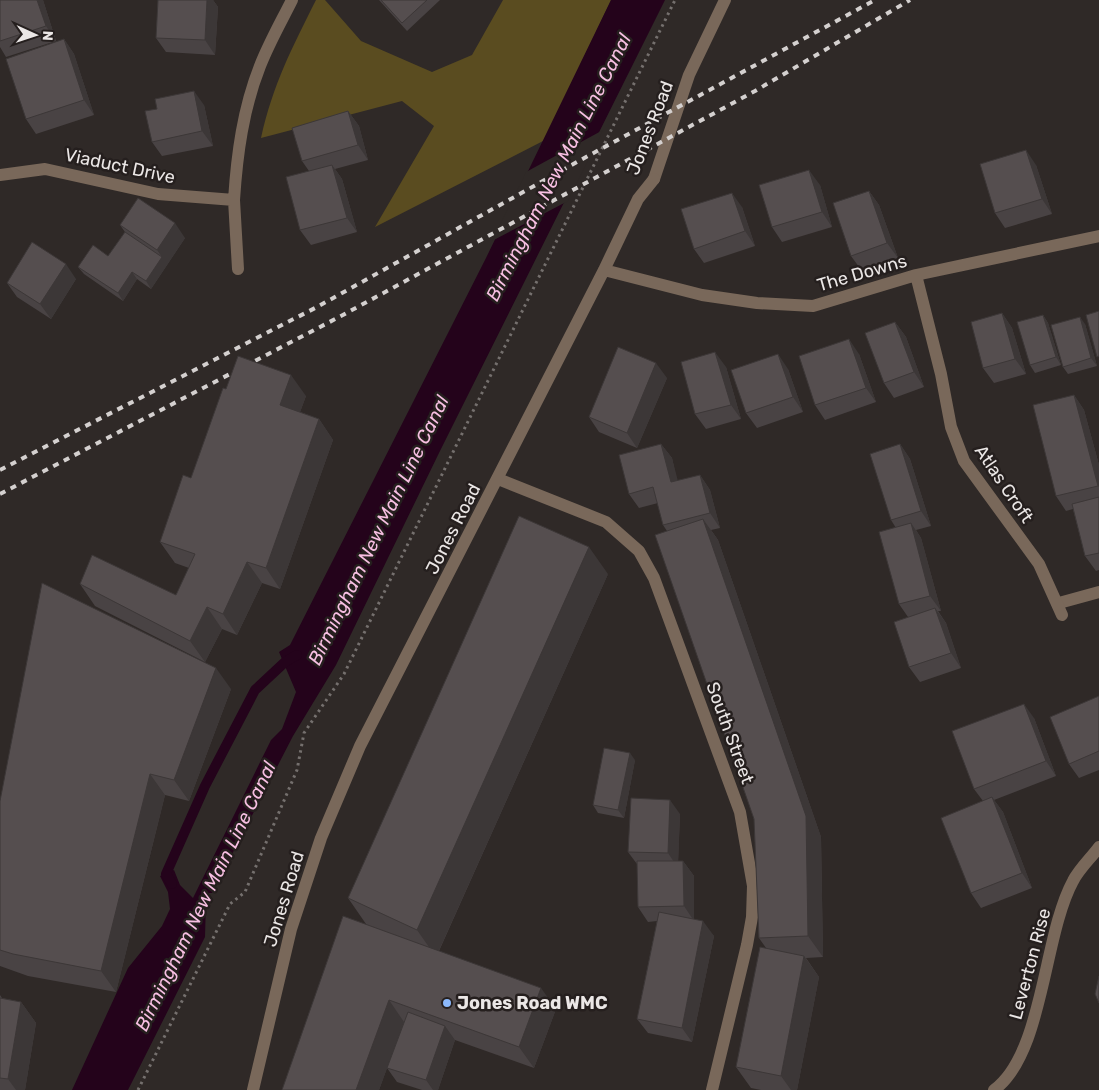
<svg xmlns="http://www.w3.org/2000/svg" width="1099" height="1090" viewBox="0 0 1099 1090" font-family="Rubik,sans-serif">
<style>
.green{fill:#5a4c20}
.water{fill:#24031b}
.pier{fill:#2f2927}
.lines{fill:none;stroke-linecap:round;stroke-linejoin:round}
.stream{stroke:#24031b;stroke-width:10}
.path{stroke:#75706e;stroke-width:3;stroke-dasharray:2.5 4;stroke-linecap:butt}
.lane{stroke:#79685a;stroke-width:12}
.street{stroke:#79685a;stroke-width:12}
.rail{stroke:#d4d0cf;stroke-width:4;stroke-dasharray:6 6;stroke-linecap:butt}
.wall{fill:#494344}
.shaded-wall{fill:#3c3737}
.building{fill:#554e4f;stroke:#3c3737}
.poi-dot{fill:#8cb9fc;stroke:#251f1e;stroke-width:2}
.labels{text-anchor:middle;stroke-width:5;stroke-linejoin:round;paint-order:stroke}
.street-label{font-size:18px;fill:#ebe7e6;stroke:#251f1e}
.poi-label{font-size:18px;font-weight:bold;fill:#ebe7e6;stroke:#251f1e;text-anchor:start}
.water-label{font-size:19px;font-style:italic;fill:#f7bfe2;stroke:#251f1e}
</style>
<rect width="100%" height="100%" fill="#2f2927"/>
<path class="green" d="M316 0H325L361 41 432 72 472 55 503 0H611L545 140 375 227 434 126 402 101 261 138C273 84 292 48 316 0Z"/>
<path class="water" d="M611 0H665L438 455 336 665 293 736 212 893H208L206 900 205 937 128 1090H72L128 968 162 926 170 909 168 892 160 876 174 870 180 885 193 898 271 740 282 729 296 692 279 652 290 645 486 258Z"/>
<path class="pier" d="M603 130 568 201 492 241 526 172Z"/>
<g class="lines">
<path class="stream" d="M172 884 166 874 205 786 255 690 285 662 297 655"/>
<path class="path" d="M138 1090 230 904 245 892 297 770 304 733 344 674 675 0"/>
<path class="lane" d="M654 179 689 75 725 0
M1059 603 1099 592"/>
<path class="street" d="M0 175 45 169 158 194 234 200C237 154 243 109 260 66 269 43 281 22 292 0
M234 200 238 269
M604 270 702 295 757 303 813 306 916 275 1099 236
M916 275 941 374 951 427 964 461 1039 564 1062 615
M498 479 606 522 639 551 654 578 740 812 753 886 752 917 747 945 712 1090
M253 1090 291 929 321 838 360 746 604 270 638 199 654 179
M994 1090C1044 1053 1043 936 1073 881 1079 869 1091 858 1099 847"/>
<path class="rail" d="M0 470 317 307 577 162 875 0
M0 494 341 316 755 91 910 0"/>
</g>
<path class="wall" d="M0 0H43L56 41 6 57 0 47Z
M158 0H213L218 7 215 55 166 52 156 38Z
M379 0H440L407 31Z
M64 39 74 54 94 115 36 134 26 119Z
M204 105 213 146 162 156 152 142 157 109Z
M348 111 359 126 368 160 335 169 342 179 357 232 311 245 300 230 309 171 302 161Z
M1036 165 1052 214 1005 228 995 213Z
M820 185 832 227 782 242 772 227Z
M869 191 879 205 898 258 862 271 851 256Z
M742 207 755 246 704 263 694 249Z
M120 225 185 238 151 289 137 279 123 301 84 274 78 267 108 256 125 232Z
M76 279 51 319 17 297 7 283Z
M1002 313 1012 328 1026 374 994 383 983 368Z
M1043 315 1048 323 1061 365 1035 373 1030 365Z
M895 322 906 337 924 387 894 398 884 383Z
M1085 324 1097 366 1068 374 1063 367Z
M859 354 876 402 825 420 815 405Z
M726 367 741 419 706 429 695 414Z
M788 369 803 412 757 428 746 413Z
M667 378 637 448 599 432 589 417Z
M226 389 306 396 300 412 319 419 333 440 280 589 262 583 237 635 222 629 205 662 95 606 80 584 176 595 189 568 175 563 160 542 191 478Z
M1074 395 1084 410 1099 465V570L1096 571 1085 556 1073 509 1066 511 1056 496Z
M661 444 672 458 677 481 700 475 710 490 720 528 711 530 718 540 821 837 823 957 806 958 819 977 797 1090H761L751 1088 736 1067 766 948 759 938 754 819 667 531 663 525 658 503 639 508 629 494Z
M900 444 910 459 931 526 916 530 921 538 941 611H938L946 623 961 668 920 682 909 667 908 617 899 604 896 528 891 520Z
M608 574 439 951 556 1009 534 1068 455 1040 438 1090H422L397 1082 387 1068 379 1090H282L366 924 348 898Z
M231 689 189 801 165 795 116 992 28 976 0 966V801Z
M1099 696V770L1079 778 1069 764Z
M1034 718 1056 776 994 800 1003 812 1032 888 981 908 971 893 983 801 974 789Z
M635 760 624 818 598 813 593 805Z
M680 814 678 861H683L694 876V919L714 936 692 1042 648 1033 637 1019 657 921 648 922 638 907 637 864 628 852Z
M0 995 2 998 21 1002 36 1023 25 1090H0Z"/>
<path class="shaded-wall" d="M37 0H43L56 41 46 26Z
M207 0H213L218 7 215 55 205 40Z
M64 39 74 54 94 115 84 100Z
M194 91 204 105 213 146 202 131Z
M348 111 359 126 368 160 358 145Z
M1026 150 1036 165 1052 214 1042 199Z
M332 165 342 179 357 232 347 218Z
M809 170 820 185 832 227 822 212Z
M869 191 879 205 898 258 887 243Z
M732 193 742 207 755 246 745 231Z
M175 223 185 238 151 289 146 281 162 257 157 250Z
M66 264 76 279 51 319 40 304Z
M132 272 137 279 123 301 118 293Z
M1002 313 1012 328 1026 374 1015 359Z
M1043 315 1048 323 1061 365 1056 357Z
M1080 317 1085 324 1097 366 1091 358Z
M895 322 906 337 924 387 914 372Z
M849 339 859 354 876 402 866 388Z
M715 352 726 367 741 419 731 405Z
M778 354 788 369 803 412 793 397Z
M656 363 667 378 637 448 627 433Z
M291 375 306 396 295 426 280 405Z
M1074 395 1084 410 1099 465V487L1098 486Z
M319 419 333 440 280 589 266 568Z
M661 444 672 458 682 497 671 482Z
M900 444 910 459 931 526 921 511Z
M700 475 710 490 720 528 710 513Z
M703 519 718 540 821 837 823 957 808 936Z
M911 523 921 538 941 611 930 596Z
M589 547 608 574 436 957 417 930Z
M247 562 262 583 237 635 223 614Z
M207 607 222 629 205 662 190 641Z
M935 608 946 623 961 668 951 653Z
M216 668 231 689 189 801 174 780Z
M1024 704 1034 718 1056 776 1046 761Z
M630 753 635 760 624 818 618 810Z
M150 774 165 795 116 992 101 971Z
M992 797 1003 812 1032 888 1022 873Z
M670 800 680 814 678 868 668 853Z
M683 861 694 876V921L684 906Z
M703 921 714 936 692 1042 682 1028Z
M804 956 819 977 797 1090H791L781 1076Z
M541 988 556 1009 534 1068 519 1047Z
M389 1000 404 1022 379 1090H356Z
M21 1002 36 1023 25 1090H16L8 1079Z
M445 1026 455 1040 438 1090H433L426 1080Z"/>
<path class="building" d="M0 0H37L46 26 0 41Z
M158 0H207L205 40 156 38Z
M381 0H427L402 23Z
M64 39 84 100 26 119 6 59Z
M194 91 202 131 152 142 145 111 157 109 155 99Z
M348 111 358 145 302 161 292 128Z
M1026 150 1042 199 995 213 980 164Z
M332 165 347 218 300 230 286 177Z
M809 170 822 212 772 227 759 185Z
M869 191 887 243 851 256 833 203Z
M732 193 745 231 694 249 681 209Z
M138 198 175 223 157 250 120 225Z
M125 232 162 257 146 281 132 272 118 293 78 267 93 245 108 256Z
M32 242 66 264 40 304 7 283Z
M1099 311V356L1097 357 1086 315Z
M1002 313 1015 359 983 368 971 322Z
M1043 315 1056 357 1030 365 1017 322Z
M1080 317 1091 358 1063 367 1051 325Z
M895 322 914 372 884 383 865 333Z
M849 339 866 388 815 405 799 356Z
M618 347 656 363 627 433 589 417Z
M715 352 731 405 695 414 681 362Z
M778 354 793 397 746 413 731 370Z
M238 356 291 375 280 405 319 419 266 568 247 562 223 614 207 607 190 641 80 584 92 555 176 595 195 554 160 542 183 475 191 478 223 388 226 389Z
M1074 395 1098 486 1056 496 1033 405Z
M661 444 671 482 700 475 710 513 663 525 653 487 629 494 619 455Z
M900 444 921 511 891 520 870 454Z
M1099 497V553L1085 556 1072 504Z
M519 516 589 547 417 930 348 898Z
M703 519 806 816 808 936 759 938 754 819 655 535Z
M911 523 930 596 899 604 879 532Z
M42 583 216 668 174 780 150 774 101 971 13 954 0 950V801Z
M935 608 951 653 909 667 894 622Z
M1099 696V751L1069 764 1050 717Z
M1024 704 1046 761 974 789 952 731Z
M604 748 630 753 618 810 593 805Z
M992 797 1022 873 971 893 941 818Z
M631 798 670 800 668 853 628 852Z
M637 861H683L684 906 638 907Z
M659 912 703 921 682 1028 637 1019Z
M343 916 541 988 519 1047 389 1000 356 1090H282Z
M760 947 804 956 781 1076 736 1067Z
M1099 976V1003L1095 994Z
M0 998 21 1002 8 1079 0 1078Z
M408 1012 445 1026 426 1080 387 1068Z"/>
<circle class="poi-dot" cx="447" cy="1003" r="5"/>
<g class="labels">
<g class="street-label">
<text transform="translate(650 128) rotate(-69)" y="6">Jones Road</text>
<text transform="translate(120 166) rotate(12)" y="6">Viaduct Drive</text>
<text transform="translate(862 273) rotate(-16)" y="6">The Downs</text>
<text transform="translate(1004 484) rotate(56)" y="6">Atlas Croft</text>
<text transform="translate(453 529) rotate(-63)" y="6">Jones Road</text>
<text transform="translate(730 733) rotate(70)" y="6">South Street</text>
<text transform="translate(284 899) rotate(-73)" y="6">Jones Road</text>
<text transform="translate(1030 964) rotate(-75)" y="6">Leverton Rise</text>
</g>
<g class="poi-label">
<text x="457" y="1009">Jones Road WMC</text>
</g>
<g class="water-label">
<text transform="translate(558 167) rotate(-63)" y="7">Birmingham New Main Line Canal</text>
<text transform="translate(378 530) rotate(-64)" y="7">Birmingham New Main Line Canal</text>
<text transform="translate(205 896) rotate(-64)" y="7">Birmingham New Main Line Canal</text>
</g>
</g>
<g transform="translate(35 35) rotate(93)" stroke="#251f1e" stroke-width="4" paint-order="stroke">
<path d="M0-4L9 19L0 12L-9 19Z" fill="#ebe7e6"/>
<text y="-8" font-size="14" font-weight="bold" text-anchor="middle" fill="#ebe7e6">N</text>
</g>
</svg>
